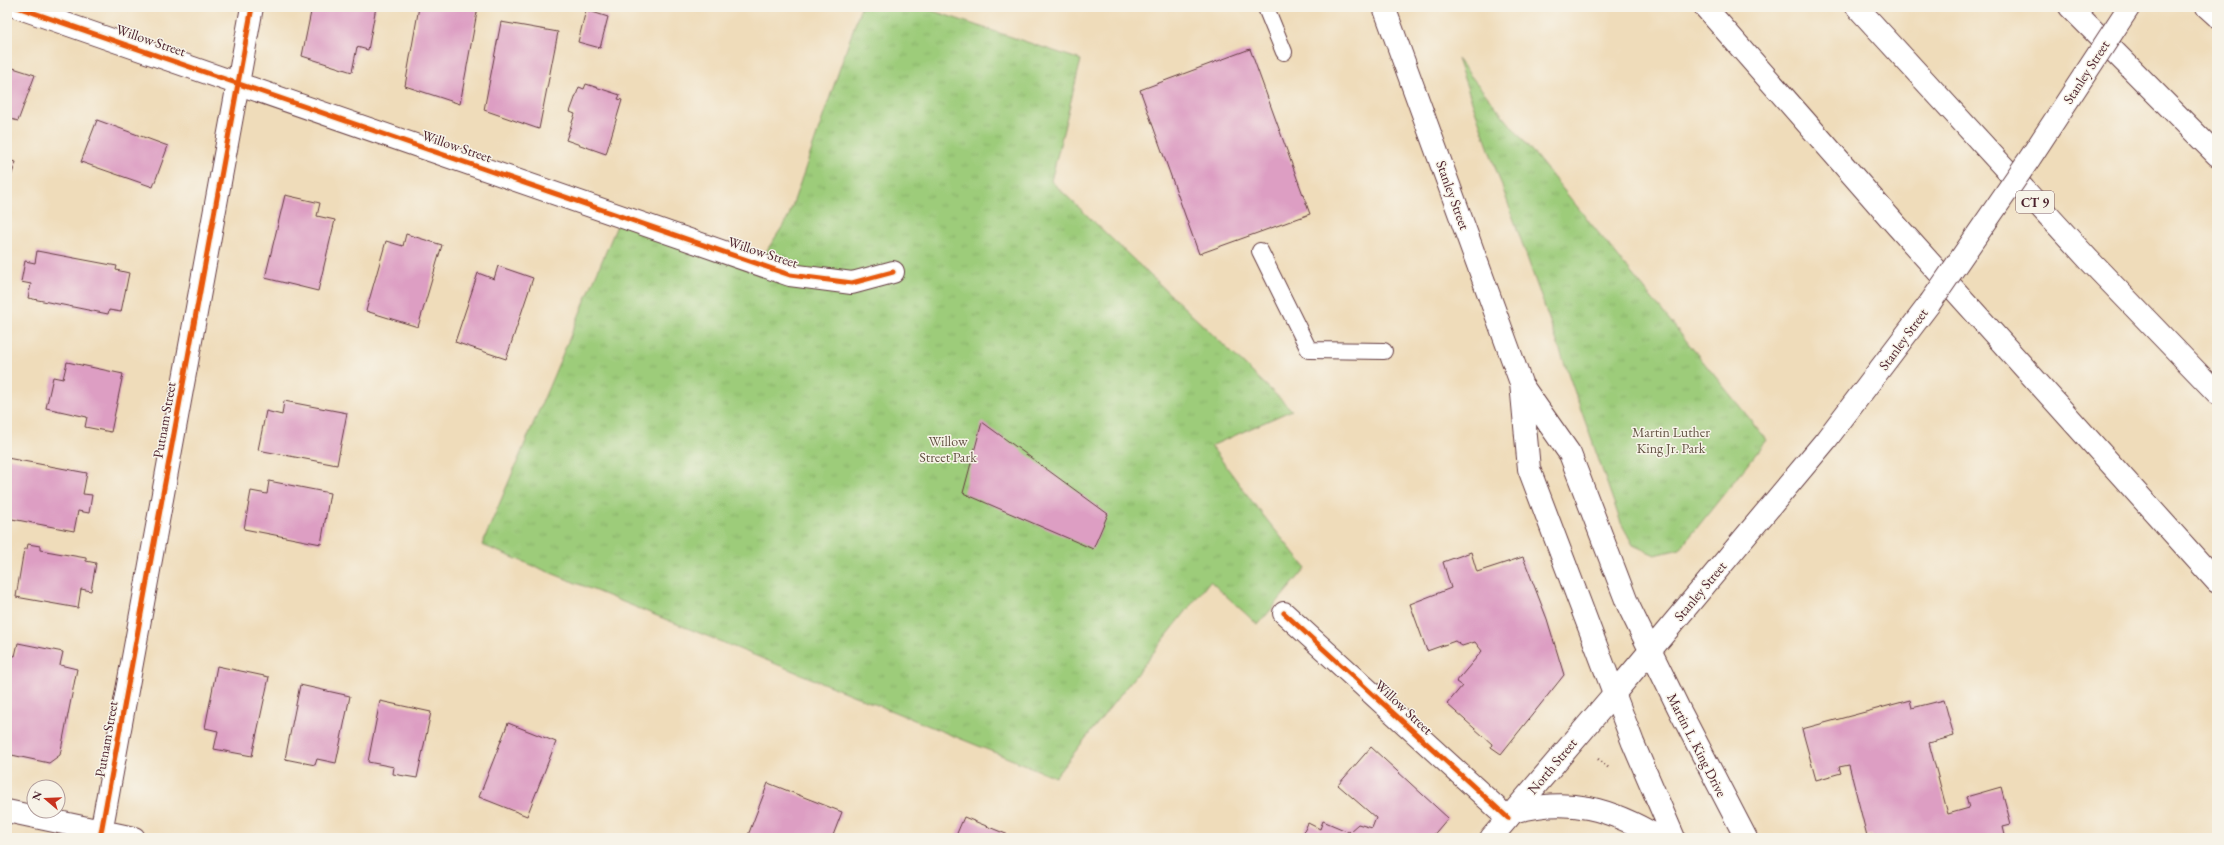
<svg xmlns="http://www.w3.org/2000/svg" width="2224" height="845" viewBox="0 0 2224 845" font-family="'EB Garamond',serif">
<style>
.grass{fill:url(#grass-tufts);stroke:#747652}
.building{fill:#dd9ec3}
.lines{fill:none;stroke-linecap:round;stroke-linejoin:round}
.service-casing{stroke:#633b40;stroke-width:18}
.minor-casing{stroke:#633b40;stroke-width:24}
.tertiary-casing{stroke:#633b40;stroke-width:24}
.secondary-casing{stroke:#633b40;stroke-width:24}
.motorway-casing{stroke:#633b40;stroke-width:24}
.path{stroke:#633b40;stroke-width:2.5;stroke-dasharray:1 3;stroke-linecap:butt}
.service{stroke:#fff;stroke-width:16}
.minor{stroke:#fff;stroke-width:22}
.tertiary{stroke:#fff;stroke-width:22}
.secondary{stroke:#fff;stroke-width:22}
.motorway{stroke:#fff;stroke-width:22}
.secondary-bridge-casing{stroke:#633b40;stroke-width:24;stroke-linecap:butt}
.secondary-bridge{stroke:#fff;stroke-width:22}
.cycleway-casing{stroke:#f7f3e8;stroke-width:8}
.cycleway{stroke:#e8590c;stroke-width:5}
.labels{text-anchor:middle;stroke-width:3;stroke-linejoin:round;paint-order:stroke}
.shield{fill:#f7f3e8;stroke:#7e5f64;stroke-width:1}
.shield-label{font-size:13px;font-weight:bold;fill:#4a1f2b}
.street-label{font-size:14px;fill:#4a1f2b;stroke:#f7f3e8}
.park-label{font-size:14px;fill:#635343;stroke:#f7f3e8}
</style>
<defs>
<pattern id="grass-tufts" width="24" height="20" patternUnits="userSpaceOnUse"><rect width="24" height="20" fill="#9dcc7a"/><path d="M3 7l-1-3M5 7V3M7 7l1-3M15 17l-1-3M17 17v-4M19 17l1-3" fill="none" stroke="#89af6a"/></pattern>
</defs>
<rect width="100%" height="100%" fill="#f7f3e8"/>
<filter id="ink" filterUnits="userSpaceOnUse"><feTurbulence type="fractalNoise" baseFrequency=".025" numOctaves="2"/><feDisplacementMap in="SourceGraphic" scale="8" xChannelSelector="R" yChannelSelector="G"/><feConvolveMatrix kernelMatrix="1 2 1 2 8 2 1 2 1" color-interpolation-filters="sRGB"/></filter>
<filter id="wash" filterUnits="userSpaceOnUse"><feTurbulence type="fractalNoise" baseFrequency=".012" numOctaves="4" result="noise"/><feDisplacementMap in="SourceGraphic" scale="16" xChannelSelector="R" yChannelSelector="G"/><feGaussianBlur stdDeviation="0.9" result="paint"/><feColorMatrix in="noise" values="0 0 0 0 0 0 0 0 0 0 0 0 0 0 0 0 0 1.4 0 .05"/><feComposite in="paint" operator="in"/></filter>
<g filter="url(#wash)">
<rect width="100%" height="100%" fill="#efdcba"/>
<path class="grass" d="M861 7H921L1081 60 1051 181 1292 410 1211 446 1254 504 1306 568 1258 625 1210 581 1055 777 482 545 618 223 754 270 788 218Z
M1457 59 1767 440 1680 549 1655 555 1633 545 1621 523Z"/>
<g id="blocks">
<path class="building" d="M312 7H376L368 50 357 47 352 72 302 56Z
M419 7H478L460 104 405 86Z
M586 10 608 17 600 48 578 42Z
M501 22 558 32 539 129 484 110Z
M1250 49 1310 214 1199 254 1140 90Z
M7 66 35 75 18 121 11 119 7 130Z
M586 84 620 95 618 99 622 100 606 154 566 140 575 114 570 112 579 87 584 89Z
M97 120 168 146 153 187 81 162Z
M7 160 16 162 7 188Z
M285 195 320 203 317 216 335 220 318 291 265 278Z
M406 234 442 245 418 327 366 311 386 241 403 246Z
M37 251 117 266 116 270 129 273 121 312 109 310 108 314 28 298 31 284 21 282 25 261 35 263Z
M498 266 533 278 506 359 455 342 478 273 494 279Z
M67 362 123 374 111 432 85 427 87 417 46 408 53 377 63 379Z
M284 401 347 413 337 465 258 450 266 411 282 415Z
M982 422 1108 514 1093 549 963 493Z
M7 458 87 473 83 494 92 495 89 513 78 511 74 531 7 518Z
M269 481 330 493 321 544 244 529 251 491 267 494Z
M28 544 40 546V550L86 558V561L96 563 91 591 81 589 78 608 16 597 24 549H27Z
M1471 552 1477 572 1523 557 1547 619 1564 675 1501 754 1491 747 1492 744 1447 704 1462 686 1456 682 1482 651 1475 642 1462 646 1455 641 1427 651 1410 604 1451 588 1443 562Z
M18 643 63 652 60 665 77 669 60 755 49 763 7 754V654L15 656Z
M217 666 269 677 252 756 214 749 218 731 205 728Z
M300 685 350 696 336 763 317 759 315 765 285 759Z
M1910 700 1912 708 1944 700 1954 736 1929 743 1948 814 1969 808 1966 797 2001 787 2011 824 2003 826 2006 838H1872V835L1867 836 1849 765 1839 767 1841 773 1816 780 1802 729Z
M380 701 431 712 417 778 393 774 394 767 368 762Z
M508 723 556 742 527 816 479 797Z
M1371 747 1448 818 1431 838H1301L1308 823 1320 829 1323 821 1349 832 1358 824 1372 828 1376 818 1338 785Z
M768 783 842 812 832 838H747Z
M964 817 1016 838H955Z"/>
</g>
</g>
<g filter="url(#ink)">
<use href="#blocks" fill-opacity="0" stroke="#633b40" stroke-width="1"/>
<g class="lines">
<defs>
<path id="service" d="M1266 8 1284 52
M1260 251 1309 350 1384 351"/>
<path id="minor" d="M17 7 790 275 852 283 893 272
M1284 613 1508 818
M7 811 134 838
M100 838 252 7"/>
<path id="tertiary" d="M1491 838 1614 694"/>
<path id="secondary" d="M1384 7 1521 383 1529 469 1633 743 1674 838
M1521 384 1570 454 1628 605 1679 709 1746 838
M1614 694 1826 440 1930 303
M1513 812C1569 796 1611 809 1660 838"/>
<path id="motorway" d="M1705 7 1897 226 2217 582
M1857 7 2089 260 2217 393
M2070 7 2217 155
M2207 7 2217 16"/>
</defs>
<use href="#service" class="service-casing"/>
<use href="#minor" class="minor-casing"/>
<use href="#tertiary" class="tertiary-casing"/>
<use href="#secondary" class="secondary-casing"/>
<use href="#motorway" class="motorway-casing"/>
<path class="path" d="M1598 759 1610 769"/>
<use href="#service" class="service"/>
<use href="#minor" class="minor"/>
<use href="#tertiary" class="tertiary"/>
<use href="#secondary" class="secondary"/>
<use href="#motorway" class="motorway"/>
<defs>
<path id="secondary-bridge" d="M1930 303 2030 158 2129 7"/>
</defs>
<use href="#secondary-bridge" class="secondary-bridge-casing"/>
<use href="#secondary-bridge" class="secondary-bridge"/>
<defs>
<path id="cycleway" d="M17 7 790 275 852 283 893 272
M1284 613 1508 818
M100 838 252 7"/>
</defs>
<use href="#cycleway" class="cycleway-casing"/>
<use href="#cycleway" class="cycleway"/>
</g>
</g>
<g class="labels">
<rect class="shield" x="2016" y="191" width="38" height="22" rx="3"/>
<g class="shield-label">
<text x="2035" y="207">CT 9</text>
</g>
<g class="street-label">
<text transform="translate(151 40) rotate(19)" y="5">Willow Street</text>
<text transform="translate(2086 72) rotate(-57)" y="5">Stanley Street</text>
<text transform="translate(457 146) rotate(19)" y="5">Willow Street</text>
<text transform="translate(1453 195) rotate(70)" y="5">Stanley Street</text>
<text transform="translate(763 252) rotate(18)" y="5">Willow Street</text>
<text transform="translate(1903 339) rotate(-54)" y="5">Stanley Street</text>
<text transform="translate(164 420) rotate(-80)" y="5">Putnam Street</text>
<text transform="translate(1700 591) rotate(-50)" y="5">Stanley Street</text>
<text transform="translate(1404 707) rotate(43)" y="5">Willow Street</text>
<text transform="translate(106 739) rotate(-80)" y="5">Putnam Street</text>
<text transform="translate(1697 745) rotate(63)" y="5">Martin L. King Drive</text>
<text transform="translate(1552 766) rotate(-50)" y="5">North Street</text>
</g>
<g class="park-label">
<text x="1671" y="437">Martin Luther<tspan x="1671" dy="16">King Jr. Park</tspan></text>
<text x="948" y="446">Willow<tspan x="948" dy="16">Street Park</tspan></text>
</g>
</g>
<rect width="2224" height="845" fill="none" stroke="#f7f3e8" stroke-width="24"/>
<g transform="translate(46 799) rotate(289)"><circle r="19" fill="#f7f3e8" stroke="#b29e9c"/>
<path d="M0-3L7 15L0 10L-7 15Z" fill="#c8321e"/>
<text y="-6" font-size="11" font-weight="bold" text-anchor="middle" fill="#4a1f2b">N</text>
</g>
</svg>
